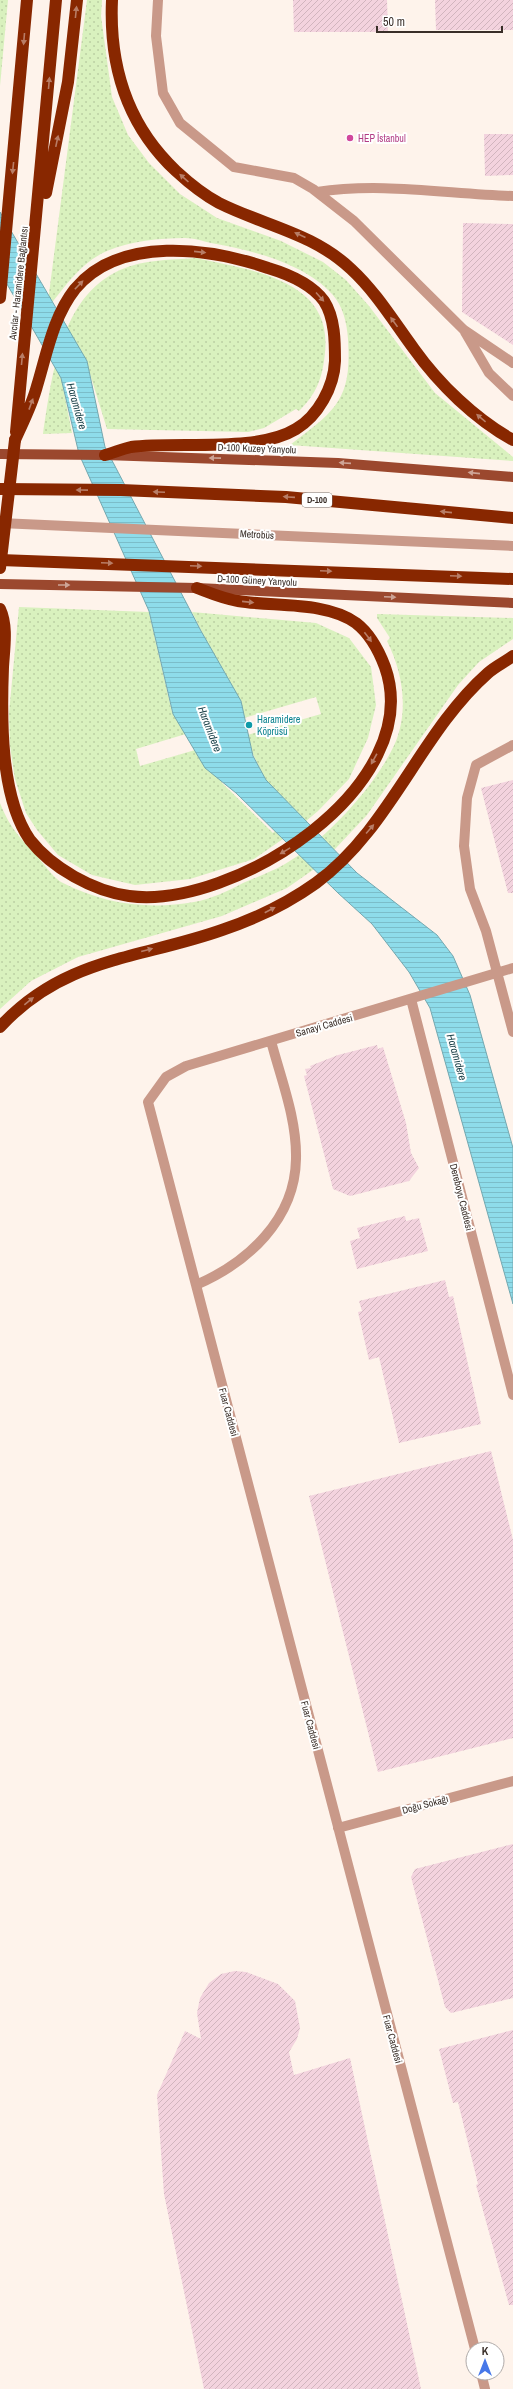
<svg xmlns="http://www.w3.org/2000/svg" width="513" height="2389" viewBox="0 0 513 2389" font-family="'Archivo Narrow',sans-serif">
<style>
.grass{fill:url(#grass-dots)}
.water{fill:url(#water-rules);stroke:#74a8b0}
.building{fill:url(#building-hatch)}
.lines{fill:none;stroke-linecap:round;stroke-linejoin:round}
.minor{stroke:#c99989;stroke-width:10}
.major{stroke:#9b482e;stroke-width:10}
.highway{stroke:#882700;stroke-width:12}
.highway-bridge{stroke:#882700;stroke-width:12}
.oneway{fill:#b87d66}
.oneway2{fill:#cda496}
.hotel-dot{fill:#d1479c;stroke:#fff;stroke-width:1.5}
.culture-dot{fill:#0f9aa8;stroke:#fff;stroke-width:1.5}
.labels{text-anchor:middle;stroke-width:4;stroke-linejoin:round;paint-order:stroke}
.shield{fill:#fff;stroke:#746d68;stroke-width:1}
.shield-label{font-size:9px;font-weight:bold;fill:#392e28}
.hotel-label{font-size:10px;fill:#b23c85;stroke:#fff;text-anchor:start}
.street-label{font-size:10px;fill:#392e28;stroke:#fff}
.culture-label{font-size:10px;fill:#0d838f;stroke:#fff;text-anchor:start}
.water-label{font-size:11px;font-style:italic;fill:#1f444b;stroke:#fff}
</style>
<defs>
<pattern id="grass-dots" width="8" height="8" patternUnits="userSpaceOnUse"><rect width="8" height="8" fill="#d9f1be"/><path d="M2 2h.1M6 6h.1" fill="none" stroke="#bbcfa3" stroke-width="1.8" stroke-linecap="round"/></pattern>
<pattern id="water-rules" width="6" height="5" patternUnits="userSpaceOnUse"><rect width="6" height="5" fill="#8edcea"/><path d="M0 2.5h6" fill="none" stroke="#7bbdc9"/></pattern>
<pattern id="building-hatch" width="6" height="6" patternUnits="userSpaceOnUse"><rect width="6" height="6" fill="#f3d3de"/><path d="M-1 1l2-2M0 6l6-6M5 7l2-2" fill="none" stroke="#d1b5be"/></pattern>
</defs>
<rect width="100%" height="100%" fill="#fef3eb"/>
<path class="grass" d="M0 0H8L0 86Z
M87 0H102L101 16 112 97 128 135 149 163 180 194 217 218 281 241 323 262 346 280 369 306 435 393 513 457V461L290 445C336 410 352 400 348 339 347 323 343 306 332 294 304 263 251 250 211 243 203 241 193 238 185 238 159 238 131 241 107 251 81 262 64 288 47 309Z
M196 258C248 270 333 278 325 352 323 376 317 394 299 411L296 409 264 428 248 432 107 429 86 361 61 377 72 433 43 434C52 376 60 297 120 270 144 259 171 260 196 258Z
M19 607 149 612 172 712 189 733 136 749 140 766 209 746 222 783 273 833 292 812 266 781 244 736 321 714 316 697 244 718 192 612 316 623 349 638 371 667 376 705 368 738 349 779 318 811 293 832 254 859 190 879 135 885 92 875 58 855 37 830 26 813 15 779 10 746 9 713Z
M377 614 513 618V639L479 662 458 685 367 815 320 865 287 888 222 916 78 957 31 981 0 1009V803C9 826 19 837 36 855 43 863 52 876 61 882 103 904 148 910 194 902 211 899 228 891 243 883 257 877 271 872 285 864 325 841 378 784 396 741 409 708 402 671 387 641L390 638 377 618Z"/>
<path class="water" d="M0 212 87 361 105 447 201 631 241 701 253 756 266 780 357 873 437 935 453 956 470 995 513 1148V1304L430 1008 409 972 372 924 338 893 236 793 205 768 173 714 149 611 79 454 61 378 0 272Z"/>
<path class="building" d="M293 0H387L388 32H294Z
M435 0H513V30H436Z
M484 134H513V175L485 176Z
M463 223 513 224V345L462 312Z
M513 780V893H508L481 788Z
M377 1045 378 1049 383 1047 406 1123 411 1153 419 1168 409 1181 350 1196 333 1189 304 1076 307 1075 305 1069 311 1068 310 1066 338 1055Z
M405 1216 406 1221 419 1218 428 1251 357 1269 350 1241 360 1238 357 1228Z
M445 1280 449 1297 453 1296 481 1424 399 1443 379 1357 369 1360 358 1312 362 1311 359 1301Z
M491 1451 513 1540V1738L378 1772 309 1496Z
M513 1844V1998L451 2013 445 2007 411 1877 415 1869Z
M235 1971 246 1972 278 1984 295 2001 300 2028 297 2039 289 2052 294 2075 350 2058 421 2389H204L164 2194 157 2095 185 2031 201 2039 197 2013 200 1998 209 1983 221 1974Z
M513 2030V2305H509L476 2185 478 2184 458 2102 453 2103 439 2049Z"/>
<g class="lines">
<path class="minor" d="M158 0 156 36 163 93 180 123 234 167 294 178 313 189 354 221 464 330 513 363
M317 192C381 182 448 194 513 196
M465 332 489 373 513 396
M0 523 513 546
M513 745 476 765 467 798 464 846 470 889 486 931 513 1032
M411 999 513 1395
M196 1285C247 1263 295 1220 296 1159 297 1119 281 1079 271 1041
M338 1828 513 1781
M475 2349 148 1102 166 1077 186 1066 513 968
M481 2373 485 2389"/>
<path class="major" d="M0 454 105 455 338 463 513 477
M0 584 197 588 513 603"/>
<path class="highway" d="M112 0C109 67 127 125 176 171 189 183 204 195 219 203 265 226 313 233 351 269 376 292 394 322 414 349 439 384 475 419 513 440
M46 193 68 82 77 0
M0 298 27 0
M16 432 56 0
M15 440C23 422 32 405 37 386 47 353 53 317 75 289 120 235 210 248 268 268 288 274 311 283 324 301 335 318 335 342 335 361 334 387 318 416 296 429 257 453 177 441 131 447 122 449 113 453 105 455
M0 489 121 490 286 497 513 518
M0 560 513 579
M0 609C8 626 4 649 3 667 1 718 0 797 30 840 52 868 93 891 129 896 233 910 427 786 385 667 379 651 369 633 356 623 326 601 273 607 238 601 224 599 210 593 197 588
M0 1027C64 957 140 959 222 930 255 919 288 903 316 883 391 828 420 733 488 673 496 666 505 662 513 656"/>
<path class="highway-bridge" d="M0 568 15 440"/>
</g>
<defs><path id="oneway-solid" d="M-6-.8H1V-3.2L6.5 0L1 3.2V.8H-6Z"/></defs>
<g class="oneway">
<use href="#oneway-solid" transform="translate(76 12) rotate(-84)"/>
<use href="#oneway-solid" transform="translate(24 39) rotate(95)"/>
<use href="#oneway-solid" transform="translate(49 83) rotate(-85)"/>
<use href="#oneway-solid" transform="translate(57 141) rotate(-78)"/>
<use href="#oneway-solid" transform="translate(13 168) rotate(96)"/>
<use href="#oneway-solid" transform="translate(184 178) rotate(-138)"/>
<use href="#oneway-solid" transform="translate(300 235) rotate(-156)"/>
<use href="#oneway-solid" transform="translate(200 252) rotate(6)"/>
<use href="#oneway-solid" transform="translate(79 285) rotate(-46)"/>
<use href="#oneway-solid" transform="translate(320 297) rotate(48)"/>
<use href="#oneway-solid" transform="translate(394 322) rotate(-126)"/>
<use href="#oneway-solid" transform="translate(22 359) rotate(-85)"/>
<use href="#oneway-solid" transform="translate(31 404) rotate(-70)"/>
<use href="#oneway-solid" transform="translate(481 418) rotate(-140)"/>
<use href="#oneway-solid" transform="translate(82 490) rotate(-179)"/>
<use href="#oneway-solid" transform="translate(159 492) rotate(-178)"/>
<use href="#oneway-solid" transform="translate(289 497) rotate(-176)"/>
<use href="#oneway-solid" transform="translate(446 512) rotate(-174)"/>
<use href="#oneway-solid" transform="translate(107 563) rotate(2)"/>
<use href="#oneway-solid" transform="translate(196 566) rotate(2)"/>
<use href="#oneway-solid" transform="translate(326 571) rotate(2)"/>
<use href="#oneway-solid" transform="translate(456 576) rotate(3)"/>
<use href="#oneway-solid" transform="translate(248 602) rotate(6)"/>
<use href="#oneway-solid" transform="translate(368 637) rotate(53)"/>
<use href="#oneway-solid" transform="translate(374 759) rotate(119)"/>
<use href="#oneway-solid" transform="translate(370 829) rotate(-49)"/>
<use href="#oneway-solid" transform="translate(285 851) rotate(149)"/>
<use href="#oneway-solid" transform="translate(270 910) rotate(-28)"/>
<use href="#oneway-solid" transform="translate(147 950) rotate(-15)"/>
<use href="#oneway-solid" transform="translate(29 1001) rotate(-39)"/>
</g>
<g class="oneway2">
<use href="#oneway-solid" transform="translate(215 458) rotate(-179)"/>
<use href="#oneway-solid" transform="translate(345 463) rotate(-176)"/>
<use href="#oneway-solid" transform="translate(474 473) rotate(-174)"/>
<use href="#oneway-solid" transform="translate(64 585)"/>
<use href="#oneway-solid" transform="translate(390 597) rotate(2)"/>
</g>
<circle class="hotel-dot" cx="350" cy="138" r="4"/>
<circle class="culture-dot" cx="249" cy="725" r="4"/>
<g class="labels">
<rect class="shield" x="302" y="493" width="30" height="14" rx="3"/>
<g class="shield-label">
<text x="317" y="503">D-100</text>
</g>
<g class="hotel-label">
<text x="358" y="142">HEP İstanbul</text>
</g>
<g class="street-label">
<text transform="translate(18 283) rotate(-84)" y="4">Avcılar - Haramidere Bağlantısı</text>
<text transform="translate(257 448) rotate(2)" y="4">D-100 Kuzey Yanyolu</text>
<text transform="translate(257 534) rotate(3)" y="4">Metrobüs</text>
<text transform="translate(257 580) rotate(3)" y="4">D-100 Güney Yanyolu</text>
<text transform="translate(324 1025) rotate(-16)" y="4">Sanayi Caddesi</text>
<text transform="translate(462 1197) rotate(76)" y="4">Dereboyu Caddesi</text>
<text transform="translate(229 1412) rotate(75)" y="4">Fuar Caddesi</text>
<text transform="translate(311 1725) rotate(75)" y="4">Fuar Caddesi</text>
<text transform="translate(425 1804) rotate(-15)" y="4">Doğu Sokağı</text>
<text transform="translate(393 2039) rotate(75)" y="4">Fuar Caddesi</text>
</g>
<g class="culture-label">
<text x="257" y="723">Haramidere<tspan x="257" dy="12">Köprüsü</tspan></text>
</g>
<g class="water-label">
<text transform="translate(77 406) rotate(74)" y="4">Haramidere</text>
<text transform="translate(210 729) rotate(69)" y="4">Haramidere</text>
<text transform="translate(457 1057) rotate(74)" y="4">Haramidere</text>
</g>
</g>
<g transform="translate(485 2361)"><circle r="19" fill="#ffffff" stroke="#b0aba9"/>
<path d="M0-3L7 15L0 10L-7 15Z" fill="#4778e9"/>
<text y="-6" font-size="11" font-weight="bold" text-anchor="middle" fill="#392e28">K</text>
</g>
<path d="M377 26v6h125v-6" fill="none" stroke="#392e28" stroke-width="2"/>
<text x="383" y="26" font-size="12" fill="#392e28" stroke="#ffffff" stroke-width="3" paint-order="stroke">50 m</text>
</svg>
